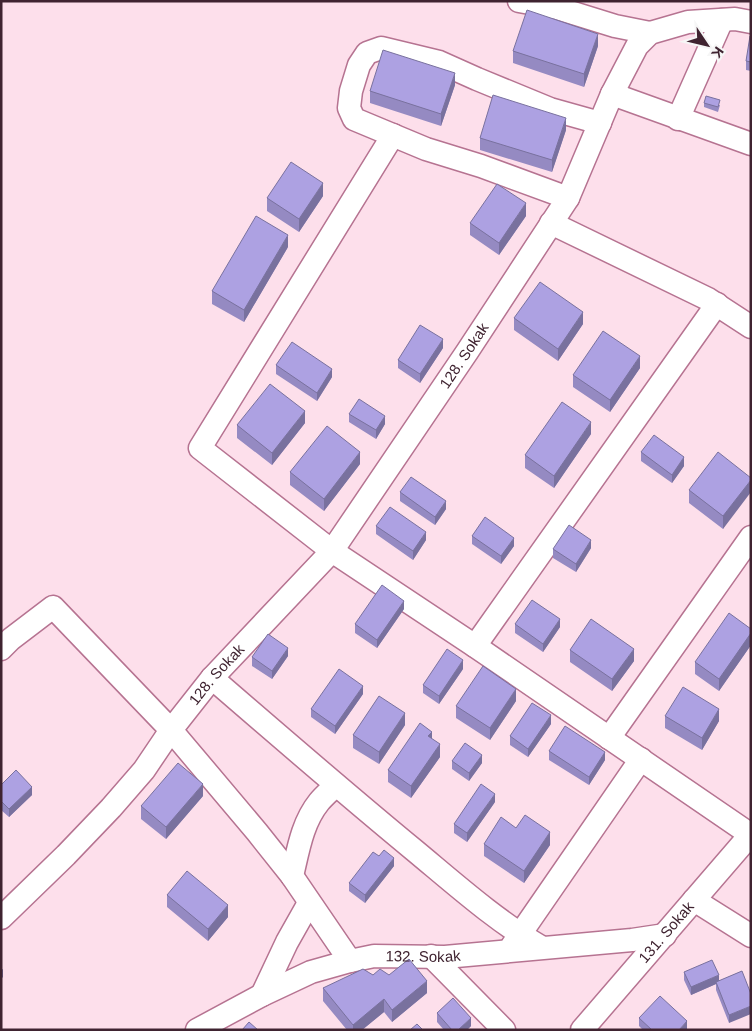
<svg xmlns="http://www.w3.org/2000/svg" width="752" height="1031" viewBox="0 0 752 1031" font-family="Arial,sans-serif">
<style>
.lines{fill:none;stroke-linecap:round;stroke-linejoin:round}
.minor-casing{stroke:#b67391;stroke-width:25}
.minor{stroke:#fff;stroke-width:22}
.wall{fill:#958ac2}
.shaded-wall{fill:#79719e}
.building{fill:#ada1e2;stroke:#79719e}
.labels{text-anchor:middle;stroke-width:4;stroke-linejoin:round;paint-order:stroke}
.street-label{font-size:15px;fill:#3f2330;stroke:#f6f6f6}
</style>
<rect width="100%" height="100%" fill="#fddfeb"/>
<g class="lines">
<defs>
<g id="minor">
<path d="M519 1 557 8 615 26 650 33"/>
<path d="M612 94 751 144"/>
<path d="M678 119 722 20"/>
<path d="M393 135 200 448 332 551 475 646 751 835"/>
<path d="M568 198 481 166 426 149 354 119 349 108 351 91 359 65 367 53 381 48 439 62 477 79 550 109 600 123"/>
<path d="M551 223 708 299 751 327"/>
<path d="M475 646 717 304"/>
<path d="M1 649 11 639 53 607 171 730 257 832 292 876 350 961"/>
<path d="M212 678C279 736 346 794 414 850 455 884 495 920 541 947"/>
<path d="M609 738 751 537"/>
<path d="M292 876C298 851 302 823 319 802 324 796 330 791 336 785"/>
<path d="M694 900 751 936"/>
<path id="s1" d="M1 918 66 855 111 808 144 770 171 730 212 678 332 551 467 352 568 198 612 94 637 46 650 33 688 22 735 19 751 22"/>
<path d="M512 946 641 759"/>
<path d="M431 956 504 1030"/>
<path d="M262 995 287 942 309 903"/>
<path id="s2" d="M197 1030 262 995 311 972 350 961 374 956 445 957 632 940 665 935"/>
<path id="s3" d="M582 1030 751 834"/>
</g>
</defs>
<use href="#minor" class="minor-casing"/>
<use href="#minor" class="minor"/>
</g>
<path class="wall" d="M751 37V71L746 70V61Z
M598 46 584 87 513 63V51Z
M455 85 441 126 370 103V91Z
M704 103 720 105 718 112 704 107Z
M566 130 552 172 480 150V138Z
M323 196 299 232 267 211V198Z
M526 216 499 255 470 235V223Z
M288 247 244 322 212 304V291Z
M514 318 583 324 558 361 514 330Z
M443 348 420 383 398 368V360Z
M276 365 332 377 317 401 276 374Z
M640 368 610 412 573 387V375Z
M349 414 385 424 376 439 349 422Z
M305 423 272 465 237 438V425Z
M591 434 554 488 525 468V455Z
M641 452 684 466 672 483 641 461Z
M360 464 324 511 290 485V472Z
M751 478 723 529 689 503V490Z
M400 492 446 509 435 525 400 501Z
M376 526 426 540 413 560 376 534Z
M472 536 514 546 501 564 472 544Z
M591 548 576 572 553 558V549Z
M404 609 377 648 355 633V624Z
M515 624 560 627 543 652 515 633Z
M751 629V645L719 691 695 674V662Z
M570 650 634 661 612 691 570 662Z
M288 656 272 679 252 666V657Z
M463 669 439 704 423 693V685Z
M363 694 335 734 311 717V709Z
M516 701 490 740 456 718V706Z
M665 716 719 721 702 750 665 728Z
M551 724 528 757 510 745V736Z
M405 725 379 764 353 748V735Z
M432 739 440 757 411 798 388 782V770Z
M549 751 605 760 589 785 549 760Z
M452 761 482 763 469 781 452 769Z
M1 785 32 795 9 817 1 810Z
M203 796 166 839 141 819V806Z
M495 802 467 842 454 833V824Z
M516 828 550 845 524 883 484 856V844Z
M379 856 394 866 365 903 349 891V883Z
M167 895 228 917 208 941 167 907Z
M742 971 729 1023 716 990V984L691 995 684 980V972L719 981Z
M373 975H389L427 993 392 1022 384 1012 362 1030H347L323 1001V988Z
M437 1013 471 1026 467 1030H444L437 1022Z
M639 1018 687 1030H643L639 1026Z"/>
<path class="shaded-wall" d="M598 34V46L584 87V74Z
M455 73V85L441 126V114Z
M566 118V130L552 172V160Z
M323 183V196L299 232V219Z
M526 203V216L499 255V243Z
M288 235V247L244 322V310Z
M583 312V324L558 361V349Z
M443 339V348L420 383V374Z
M640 356V368L610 412V400Z
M332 369V377L317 401V393Z
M305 411V423L272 465V453Z
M385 416V424L376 439V430Z
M591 422V434L554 488V476Z
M360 452V464L324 511V499Z
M684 457V466L672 483V475Z
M751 480V492L723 529V516Z
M446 501V509L435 525V517Z
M426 532V540L413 560V551Z
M514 538V546L501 564V556Z
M591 540V548L576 572V564Z
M404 601V609L377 648V640Z
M560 619V627L543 652V644Z
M751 633V645L719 691V679Z
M288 648V656L272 679V671Z
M634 649V661L612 691V679Z
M463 660V669L439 704V696Z
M363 686V694L335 734V726Z
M516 689V701L490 740V728Z
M719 709V721L702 750V738Z
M405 713V725L379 764V752Z
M551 715V724L528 757V749Z
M432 732V744L428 736Z
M440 744V757L411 798V786Z
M605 752V760L589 785V777Z
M482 755V763L469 781V773Z
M203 784V796L166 839V827Z
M32 787V795L9 817V809Z
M495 794V802L467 842V833Z
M550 832V845L524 883V871Z
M394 858V866L365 903V895Z
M228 905V917L208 941V929Z
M3 969V977L1 979V970Z
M719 975V983L716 982V984L691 995V987Z
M427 981V993L392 1022V1010Z
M384 999V1012L362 1030H353V1025Z
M751 1006V1014L729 1023V1015Z
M471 1018V1026L467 1030H458Z
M687 1021V1030H679Z"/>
<path class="building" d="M527 10 598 34 584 74 513 51Z
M750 36 751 37V62L746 61Z
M383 50 455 73 441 114 370 91Z
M493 95 566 118 552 160 480 138Z
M706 96 720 100 718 107 704 103Z
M291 162 323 183 299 219 267 198Z
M497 184 526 203 499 243 470 223Z
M256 216 288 235 244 310 212 291Z
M540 282 583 312 558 349 514 318Z
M420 325 443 339 420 374 398 360Z
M603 331 640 356 610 400 573 375Z
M292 342 332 369 317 393 276 365Z
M270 384 305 411 272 453 237 425Z
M359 399 385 416 376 430 349 414Z
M562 402 591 422 554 476 525 455Z
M327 426 360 452 324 499 290 472Z
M654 435 684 457 672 475 641 452Z
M718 452 751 478V480L723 516 689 490Z
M411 477 446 501 435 517 400 492Z
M390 507 426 532 413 551 376 526Z
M485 517 514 538 501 556 472 536Z
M569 525 591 540 576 564 553 549Z
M382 585 404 601 377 640 355 624Z
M532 600 560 619 543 644 515 624Z
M729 613 751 629V633L719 679 695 662Z
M591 619 634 649 612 679 570 650Z
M268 634 288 648 272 671 252 657Z
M447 649 463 660 439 696 423 685Z
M483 666 516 689 490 728 456 706Z
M339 669 363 686 335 726 311 709Z
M683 687 719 709 702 738 665 716Z
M379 696 405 713 379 752 353 735Z
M532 703 551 715 528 749 510 736Z
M420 723 432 732 428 736 440 744 411 786 388 770Z
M565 726 605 752 589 777 549 751Z
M465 743 482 755 469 773 452 761Z
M178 763 203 784 166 827 141 806Z
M16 770 32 787 9 809 1 801V785Z
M481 784 495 794 467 833 454 824Z
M525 815 550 832 524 871 484 844 501 817 516 828Z
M384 850 394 858 365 895 349 883 373 852 379 856Z
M187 871 228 905 208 929 167 895Z
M409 959 427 981 392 1010 384 999 353 1025 323 988 363 969 373 975 380 969 389 975Z
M712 960 719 975 691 987 684 972Z
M742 971 751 994V1006L729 1015 716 982Z
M660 996 687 1021 679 1030H652L639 1018Z
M453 998 471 1018 458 1030H452L437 1013Z
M249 1022 258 1030H242Z
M417 1024 423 1030H410Z"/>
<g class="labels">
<g class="street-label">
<text dy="5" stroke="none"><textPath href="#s1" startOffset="731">128. Sokak</textPath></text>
<text dy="5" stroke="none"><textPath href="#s1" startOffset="326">128. Sokak</textPath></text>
<text dy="5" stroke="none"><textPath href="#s3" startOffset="129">131. Sokak</textPath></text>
<text dy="5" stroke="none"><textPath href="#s2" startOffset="242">132. Sokak</textPath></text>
</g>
</g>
<rect width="752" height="1031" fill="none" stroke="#3f2330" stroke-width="5"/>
<g transform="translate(707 45) rotate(125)" stroke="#f6f6f6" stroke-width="4" paint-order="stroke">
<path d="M0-4L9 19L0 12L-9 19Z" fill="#3f2330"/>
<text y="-8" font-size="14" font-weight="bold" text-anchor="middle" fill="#3f2330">K</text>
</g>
</svg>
